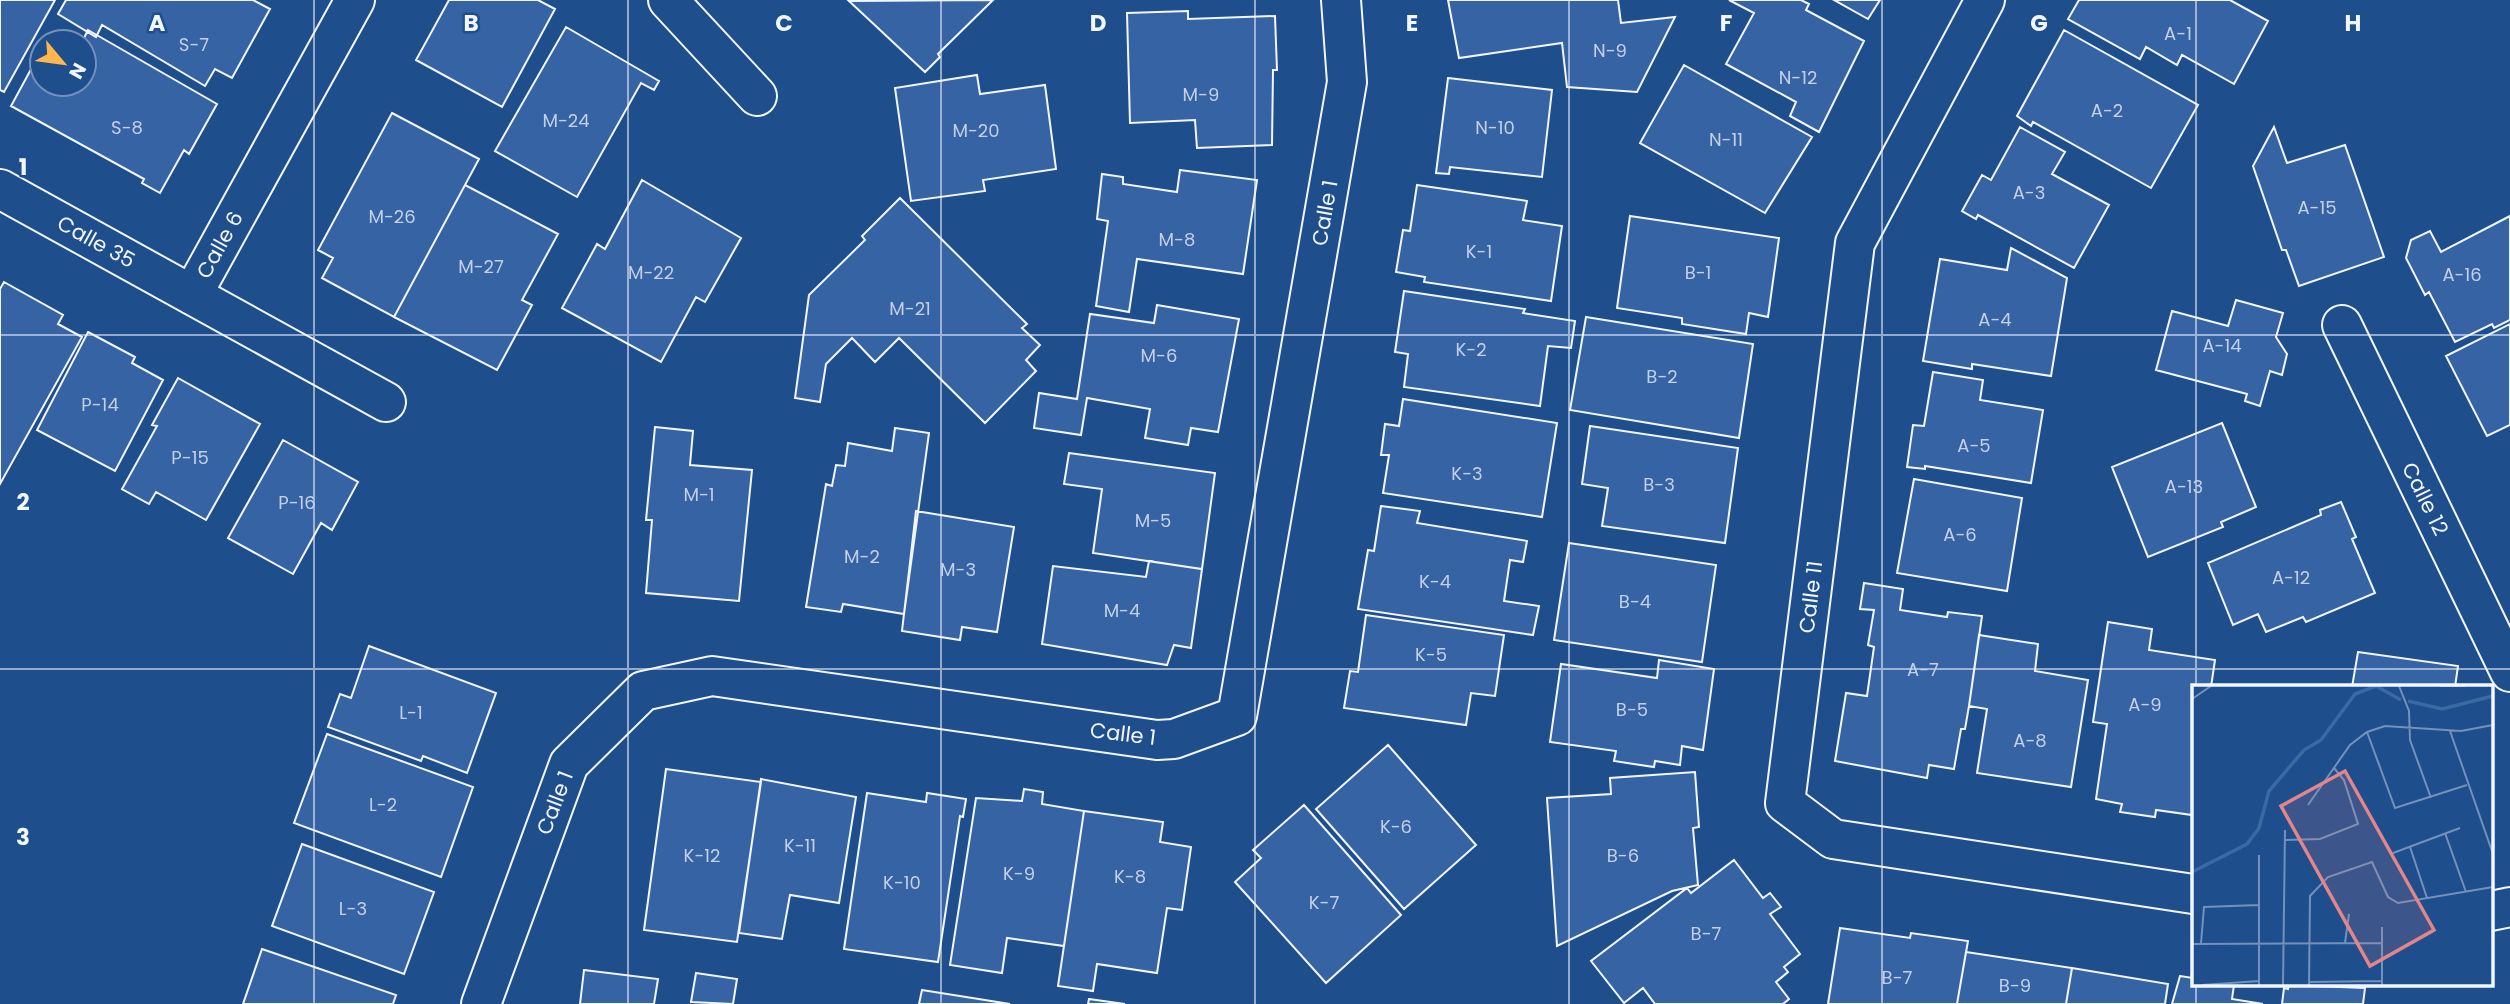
<svg xmlns="http://www.w3.org/2000/svg" width="2510" height="1004" viewBox="0 0 2510 1004" font-family="Poppins,sans-serif">
<style>
.building{fill:#3563a3;stroke:#f2f6ff;stroke-width:2}
.lines{fill:none;stroke-linecap:round;stroke-linejoin:round}
.street-casing{stroke:#f2f6ff;stroke-width:42}
.street{stroke:#1f4e8c;stroke-width:38}
.grid{fill:none;stroke:#f2f6ff;stroke-width:2;stroke-opacity:0.55}
.labels{text-anchor:middle;stroke-width:5;stroke-linejoin:round;paint-order:stroke}
.number-label{font-size:18px;fill:#c3d1e8}
.street-label{font-size:21px;fill:#f2f6ff;stroke:#1f4e8c}
.inset-river{fill:none;stroke:#3b69a3;stroke-width:3.5}
.inset-road{fill:none;stroke:#7391ba;stroke-width:2}
.view{fill:#e38589;fill-opacity:0.15;stroke:#e38589;stroke-width:3.5}
.inset-edge{fill:none;stroke:#f2f6ff;stroke-width:3.5}
.grid-label{font-size:23px;text-anchor:middle;font-weight:bold;fill:#f2f6ff;stroke:#1f4e8c;stroke-width:5;stroke-linejoin:round;paint-order:stroke}
</style>
<rect width="100%" height="100%" fill="#1f4e8c"/>
<path class="building" d="M0 0H55L4 92 0 90Z
M66 0H253L270 9 232 78 215 69 205 86 102 25 96 37 58 14Z
M449 0H538L555 9 502 107 416 60Z
M993 0 938 54 940 57 925 72 849 1Z
M1448 0H1618L1621 23 1675 17 1637 92 1567 87 1562 43 1459 58Z
M1729 0H1801L1809 4 1806 10 1864 41 1819 132 1790 116 1796 102 1726 64 1754 13Z
M1834 0H1880L1868 19Z
M2079 0H2230L2268 21 2234 84 2182 55 2177 65 2146 47 2140 59 2068 19Z
M1188 11V19L1275 16 1277 70H1273L1272 145 1197 148 1195 120 1130 123 1127 13Z
M566 27 659 81 654 90 641 83 577 197 495 151Z
M88 30 217 104 189 154 184 150 160 193 142 183 144 179 11 106 42 49V84H84L82 42Z
M2064 30 2198 105 2151 188 2033 122 2031 126 2017 116Z
M51 34 66 42H46Z
M1684 65 1812 137 1765 213 1640 143Z
M977 75 980 94 1045 85 1056 169 983 180 985 191 911 201 895 88Z
M1448 78 1552 90 1542 177 1450 167 1449 174 1436 173Z
M392 113 479 159 394 317 322 278 333 258 318 250Z
M2020 127 2065 152 2052 174 2109 205 2074 268 1978 215 1976 219 1962 211 1982 175 1991 180Z
M2274 127 2287 163 2345 145 2384 257 2299 286 2286 250H2282L2253 166Z
M1180 170 1257 180 1243 274 1137 259 1129 312 1096 306 1108 221 1097 219 1102 174 1123 177V184L1177 192Z
M642 180 741 238 705 302 696 297 661 362 562 308 597 244 605 249Z
M465 185 558 234 522 300 532 305 497 370 394 317Z
M1417 185 1527 201 1523 220 1562 226 1551 301 1424 282 1425 277 1396 272 1403 230 1410 231Z
M900 198 1027 324 1022 328 1040 345 1026 360 1036 371 985 423 899 338 875 362 852 338 826 364 820 402 795 398 809 295 865 240 862 236Z
M1630 216 1779 238 1768 317 1749 313 1746 334 1682 324V318L1617 308Z
M2510 216V320L2494 328 2492 324 2455 342 2429 292 2425 295 2406 258 2411 240 2430 231 2441 252Z
M2011 248 2067 278 2051 376 1972 364V369L1923 361 1940 259 2007 270Z
M4 282 63 315 58 324 82 337 0 484V289Z
M1404 291 1525 309 1523 313 1575 321 1571 348 1548 346 1540 406 1404 387 1408 354 1395 352Z
M2236 300 2283 313 2276 337 2287 354 2282 375 2270 371 2260 406 2245 401 2247 394 2156 370 2172 311 2228 326Z
M1157 305 1239 319 1218 432 1191 428 1188 445 1145 438 1150 409 1087 398 1081 435 1034 428 1039 393 1077 399 1090 314 1154 323Z
M1586 317 1753 344 1739 438 1570 410Z
M2510 324V425L2487 436 2446 356Z
M88 332 135 357 132 363 163 380 115 471 37 430Z
M1933 372 1983 380 1980 400 2043 410 2031 483 1925 466V469L1907 467 1913 425 1924 426Z
M178 378 260 424 206 520 156 492 149 504 122 489 157 426 152 425Z
M1403 399 1557 423 1542 517 1383 493 1389 455H1381L1385 424 1399 426Z
M2222 423 2256 507 2221 522 2223 527 2148 557 2112 467Z
M1590 426 1738 448 1725 543 1602 526 1608 488 1582 484Z
M655 427 693 431 690 465 752 470 739 601 646 593 652 520H646Z
M895 428 929 433 904 614 843 604 841 612 806 607 826 484 832 486 836 465 845 466 848 443 892 451Z
M283 440 358 482 332 530 321 523 293 574 228 538Z
M1069 453 1215 473 1202 569 1093 553 1102 489 1064 484Z
M1914 479 2022 498 2007 591 1897 573Z
M2341 502 2356 537 2352 539 2375 593 2306 622 2303 617 2266 632 2258 614 2233 625 2208 563 2321 515 2320 510Z
M1381 506 1420 511 1417 523 1527 541 1523 562 1510 560 1504 601 1539 606 1533 635 1358 609 1368 550 1374 551Z
M916 511 1014 527 997 632 962 627 960 640 902 631Z
M1569 543 1716 565 1702 662 1554 640Z
M1149 561 1202 569 1191 648 1174 645 1167 665 1042 644 1053 566 1146 577Z
M1864 583 1903 589 1900 610 1947 617 1948 612 1982 616 1969 706 1965 729H1961L1954 769 1929 765 1927 778 1835 761 1846 693 1867 696 1874 647 1868 645 1874 610 1860 609Z
M1366 615 1504 635 1495 696 1471 693 1466 725 1344 708 1350 671 1358 672Z
M2108 622 2152 629 2149 650 2215 660 2211 687H2193L2192 815 2156 810 2155 817 2120 812 2122 804 2096 799 2107 724 2093 722Z
M1979 635 2038 644 2035 671 2088 680 2071 787 1977 773 1987 709 1969 706Z
M369 646 496 693 467 773 423 756 421 761 328 727 340 694 351 698Z
M2358 652 2458 666 2455 687H2352Z
M1659 660 1714 669 1703 750 1682 746 1680 765 1655 761 1654 767 1614 761 1616 751 1550 742 1561 664 1657 678Z
M327 734 473 787 441 877 294 823Z
M1388 745 1476 845 1404 909 1316 809Z
M666 769 761 782 737 942 644 930Z
M1695 772 1699 827 1693 828 1698 885 1672 891 1557 946 1547 798 1611 794 1610 778Z
M761 779 856 797 839 903 790 895 782 939 739 933Z
M1024 789 1043 792 1042 804 1084 811 1064 946 1007 938 1002 973 950 965 976 798 1022 801Z
M867 793 926 802 927 793 966 799 963 817 960 816 938 962 844 949Z
M1304 805 1401 915 1326 983 1235 882 1261 858 1253 850Z
M1084 811 1163 822 1160 842 1191 847 1182 910 1167 908 1157 973 1097 964 1093 991 1058 986Z
M302 844 434 892 404 974 272 926Z
M1734 860 1763 898 1770 893 1781 907 1770 914 1800 954 1784 967 1788 972 1776 982 1789 999 1783 1004H1655L1643 988 1624 1003 1591 961 1687 888 1691 893Z
M1840 928 1910 938 1911 933 1968 941 1957 1004H1828Z
M262 949 396 995 393 1004H243Z
M1966 952 2072 968 2066 1004H1957Z
M2072 968 2168 984 2165 1004H2066Z
M584 970 658 979 654 1004H580Z
M696 973 737 979 733 1004 691 1002Z
M2180 976 2193 978V985H2234L2232 999 2263 1004H2172Z
M2289 985 2365 988 2363 1004H2282L2284 988 2288 989Z
M922 990 1010 1004H919Z
M1089 999 1125 1004H1088Z"/>
<g class="lines">
<defs>
<path id="street" d="M668 0 757 96
M1985 0 1855 243 1785 803 1833 839 2193 894
M0 189 386 402
M192 295 355 0
M2342 325 2510 672
M2491 911 2510 907
M481 1004 569 764 643 691 712 676 1157 740 1174 739 1237 716 1347 82 1341 0"/>
</defs>
<use href="#street" class="street-casing"/>
<use href="#street" class="street"/>
</g>
<path class="grid" d="M314 0V1004M628 0V1004M941 0V1004M1255 0V1004M1569 0V1004M1882 0V1004M2196 0V687M0 335H2510M0 669H2510M2196 985V1004"/>
<g class="labels">
<g class="number-label">
<text x="2178" y="40">A-1</text>
<text x="194" y="51">S-7</text>
<text x="1610" y="57">N-9</text>
<text x="1798" y="84">N-12</text>
<text x="1201" y="101">M-9</text>
<text x="2107" y="117">A-2</text>
<text x="566" y="127">M-24</text>
<text x="127" y="134">S-8</text>
<text x="1495" y="134">N-10</text>
<text x="976" y="137">M-20</text>
<text x="1726" y="146">N-11</text>
<text x="2029" y="199">A-3</text>
<text x="2317" y="214">A-15</text>
<text x="392" y="223">M-26</text>
<text x="1177" y="246">M-8</text>
<text x="1479" y="258">K-1</text>
<text x="481" y="273">M-27</text>
<text x="651" y="279">M-22</text>
<text x="1698" y="279">B-1</text>
<text x="2462" y="281">A-16</text>
<text x="910" y="315">M-21</text>
<text x="1995" y="326">A-4</text>
<text x="2222" y="352">A-14</text>
<text x="1471" y="356">K-2</text>
<text x="1159" y="362">M-6</text>
<text x="1662" y="383">B-2</text>
<text x="100" y="411">P-14</text>
<text x="1974" y="452">A-5</text>
<text x="190" y="464">P-15</text>
<text x="1467" y="480">K-3</text>
<text x="1659" y="491">B-3</text>
<text x="2184" y="493">A-13</text>
<text x="699" y="501">M-1</text>
<text x="297" y="509">P-16</text>
<text x="1153" y="527">M-5</text>
<text x="1960" y="541">A-6</text>
<text x="862" y="563">M-2</text>
<text x="958" y="576">M-3</text>
<text x="2291" y="584">A-12</text>
<text x="1435" y="588">K-4</text>
<text x="1635" y="608">B-4</text>
<text x="1122" y="617">M-4</text>
<text x="1431" y="661">K-5</text>
<text x="1923" y="676">A-7</text>
<text x="2145" y="711">A-9</text>
<text x="1632" y="716">B-5</text>
<text x="411" y="719">L-1</text>
<text x="2030" y="747">A-8</text>
<text x="383" y="811">L-2</text>
<text x="1396" y="833">K-6</text>
<text x="800" y="852">K-11</text>
<text x="702" y="862">K-12</text>
<text x="1623" y="862">B-6</text>
<text x="1019" y="880">K-9</text>
<text x="1130" y="883">K-8</text>
<text x="902" y="889">K-10</text>
<text x="1324" y="909">K-7</text>
<text x="353" y="915">L-3</text>
<text x="1706" y="940">B-7</text>
<text x="1897" y="984">B-7</text>
<text x="2015" y="992">B-9</text>
</g>
<g class="street-label">
<text transform="translate(1325 213) rotate(-80)" y="7">Calle 1</text>
<text transform="translate(96 242) rotate(29)" y="7">Calle 35</text>
<text transform="translate(220 245) rotate(-61)" y="7">Calle 6</text>
<text transform="translate(2425 499) rotate(64)" y="7">Calle 12</text>
<text transform="translate(1811 597) rotate(-83)" y="7">Calle 11</text>
<text transform="translate(1123 734) rotate(7)" y="7">Calle 1</text>
<text transform="translate(555 803) rotate(-69)" y="7">Calle 1</text>
</g>
</g>
<g transform="translate(2192 685)">
<rect width="301" height="301" fill="#1f4e8c"/>
<path class="inset-river" d="M216 16 250 24 301 11M0 187 55 159 67 143 77 106 112 65 129 55 163 9 184 1 209 15"/>
<path class="inset-road" d="M207 1 217 26 218 55 239 113M248 1H273M0 14 19 1M258 46 301 169M175 47 203 123 275 100M116 120 158 60 175 47 193 41 269 46 301 40M253 148 274 207M92 155 128 154 166 139 152 95 142 83M218 162 235 213M201 168 268 143M190 242V300M9 258 12 222 67 220M153 258 157 229M0 259 190 258M117 297 190 296M10 300 67 296M67 300V170M91 300 93 145M117 300 118 211 136 192 180 177 196 212 206 218 301 202"/>
<path class="view" d="M153 86 242 245 178 281 89 121Z"/>
<rect width="301" height="301" class="inset-edge"/>
</g>
<g class="grid-label">
<text x="157" y="31">A</text>
<text x="471" y="31">B</text>
<text x="784" y="31">C</text>
<text x="1098" y="31">D</text>
<text x="1412" y="31">E</text>
<text x="1726" y="31">F</text>
<text x="2039" y="31">G</text>
<text x="2353" y="31">H</text>
<text x="23" y="175">1</text>
<text x="23" y="510">2</text>
<text x="23" y="845">3</text>
</g>
<g transform="translate(63 63) rotate(119)"><circle r="33" fill="#1f4e8c" stroke="#7391ba" stroke-width="2"/>
<path d="M0-5L12 26L0 18L-12 26Z" fill="#ffb74d"/>
<text y="-10" font-size="19" font-weight="bold" text-anchor="middle" fill="#f2f6ff">N</text>
</g>
</svg>
